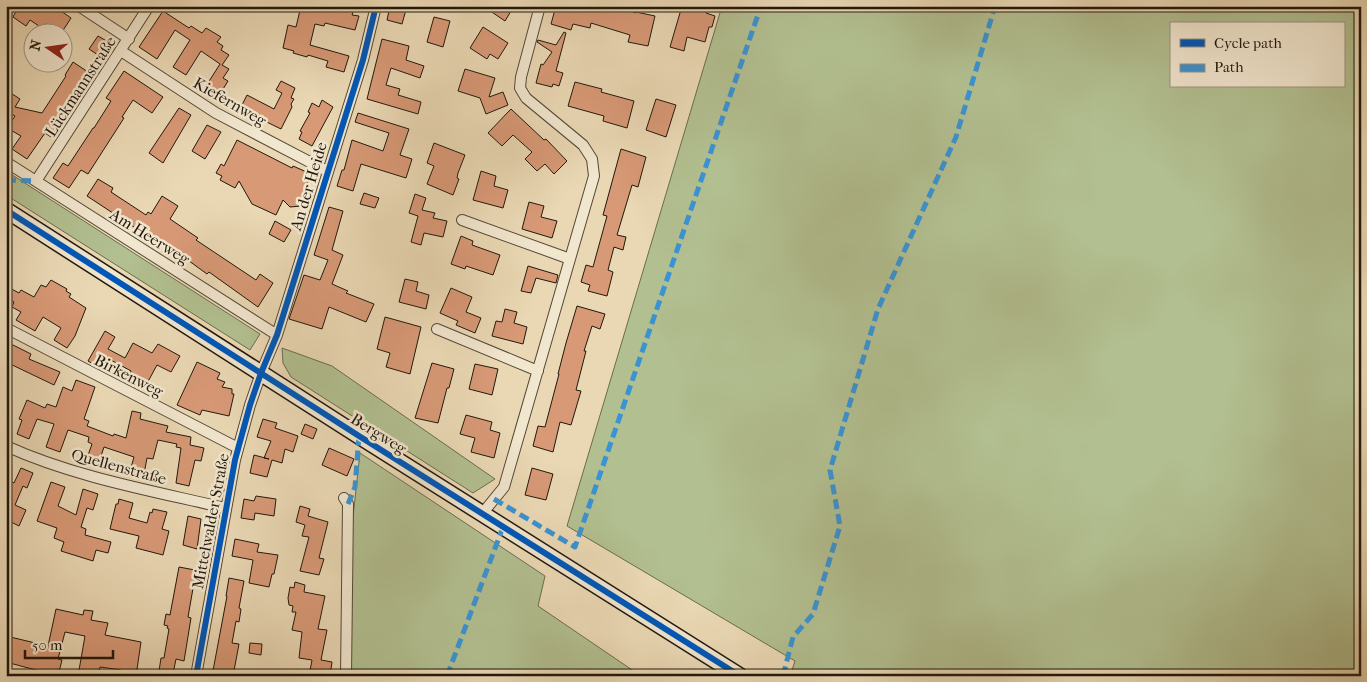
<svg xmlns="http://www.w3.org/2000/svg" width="1367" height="682" viewBox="0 0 1367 682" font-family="'IM FELL French Canon',serif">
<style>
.green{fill:#b2bf90;stroke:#6a6c4e;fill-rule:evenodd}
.building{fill:#d89976;stroke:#21180c}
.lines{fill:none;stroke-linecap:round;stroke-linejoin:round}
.street-casing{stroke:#534836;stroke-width:12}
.secondary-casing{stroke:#21180c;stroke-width:18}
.street{stroke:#f1e6ce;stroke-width:10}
.secondary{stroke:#f1e6ce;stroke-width:15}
.quiet{stroke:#3a93d2;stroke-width:5;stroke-dasharray:10 5;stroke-linecap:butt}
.cycleway-casing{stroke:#f1e6ce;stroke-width:9}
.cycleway{stroke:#0057b8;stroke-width:6}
.labels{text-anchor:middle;stroke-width:5;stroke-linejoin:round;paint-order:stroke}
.street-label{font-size:16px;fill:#21180c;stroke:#f1e6ce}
</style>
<rect width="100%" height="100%" fill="#ead8b4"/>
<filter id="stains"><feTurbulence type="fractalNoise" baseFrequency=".004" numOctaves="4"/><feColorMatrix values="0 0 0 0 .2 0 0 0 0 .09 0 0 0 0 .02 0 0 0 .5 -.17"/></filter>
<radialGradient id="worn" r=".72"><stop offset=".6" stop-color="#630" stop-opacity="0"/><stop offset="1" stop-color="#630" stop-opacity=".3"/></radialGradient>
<path class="green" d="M722 6H1361V676H790L795 661 567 526ZM1171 24H1343V86H1171Z
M6 171 260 334 250 350 6 195Z
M282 348 332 366 495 479 473 493 291 377 283 363Z
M360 453 545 576 538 606 641 676H350L352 526Z"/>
<path class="building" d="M19 6H54L71 18 62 32H59L45 24 42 28 30 20 26 26 13 17Z
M301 6H330L353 12 352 15 359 16 355 30 325 23 324 26 315 24 310 45 349 56 344 72 326 67 328 61 308 55 307 57 293 53 294 51 283 48 288 25 296 27Z
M390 6H407L402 24 387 20Z
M483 6H514L505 21Z
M556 6H613L636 13V12L655 16 648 46 628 42 630 35 591 23 590 28 573 24 571 30 551 24Z
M682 6H708L706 13 715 16 712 27H709L705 42 687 37 684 51 670 47Z
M163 11 189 28 191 26 202 33 206 28 221 37 217 42 223 46 221 50 229 55 222 65 229 69 223 78 228 81 220 94 206 86 220 64 201 51 186 75 173 67 190 40 175 30 157 59 139 47Z
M434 17 450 21 443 47 427 42Z
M483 27 508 43 498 59 490 54 487 59 470 48Z
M564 32 566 33 556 71 563 73 559 86 553 84 552 87 536 83 541 64 543 65 552 52 537 42 538 40 556 45Z
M98 36 110 43 101 57 89 49Z
M382 39 409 46 406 60 424 66 420 78 391 68 386 85 400 89 398 95 421 102 418 114 367 99Z
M73 62 91 74 58 122 60 123 51 137 45 133 27 159 12 149 21 136 7 128 15 116 11 114 6 121V90L20 99 15 107 42 113 66 76 65 75Z
M465 69 495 78 489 97 503 92 508 105 486 114 480 98 458 91Z
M124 71 163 97 152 113 133 100 122 117 124 118 88 174 81 170 69 188 53 178 63 163 68 166 93 128H94L111 101 106 98Z
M281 81 295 88 291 98 294 99 291 104 292 107 281 129 240 109 247 95 274 109 282 93 276 90Z
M575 82 602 89 601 92 634 101 627 128 603 121 604 116 568 106Z
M656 99 676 105 666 137 646 130Z
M322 100 333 107 312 146 299 139 302 132 300 131 310 113 308 112 312 103 319 107Z
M179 108 191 115 163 163 149 153Z
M511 109 544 140 546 139 567 161 554 174 545 164 537 171 525 159 532 152 513 135 502 146 488 133Z
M358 113 409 129 400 155 412 159 406 178 361 164 353 191 337 186 342 170H344L352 140 383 151 389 133 355 122Z
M207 125 221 132 205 159 192 151Z
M237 140 292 168 293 166 311 174 304 192 306 193 301 206 290 207 283 200 276 215 252 204 239 181 235 188 220 180 222 176 216 173 221 164 224 166Z
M434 143 465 155 458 173 457 178 459 179 453 195 427 184 434 166 427 163Z
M621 149 646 157 638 187 632 185 617 235 626 237 623 250 614 247 608 270 613 272 607 296 588 291 590 285 581 282 586 265 593 267 607 216 603 215Z
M481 171 496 176 494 186 508 190 503 208 473 200Z
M98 179 113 188 111 192 146 215 148 212 151 214 162 196 178 206 170 219 198 238 196 240 256 280 260 274 273 283 258 307 209 272 207 274 185 258 184 260 87 196Z
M364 193 379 198 375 208 360 204Z
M415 194 426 198 422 210 435 213 433 218 447 221 443 237 424 233 421 245 411 242 418 216 409 213Z
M529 202 544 206 541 217 557 221 552 238 522 229Z
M329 207 343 211 332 250 343 255 332 284 348 291 346 293 374 304 366 322 329 307 322 329 289 319 304 275 320 280 328 260 314 255Z
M275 221 291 230 284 242 269 234Z
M461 236 473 241 472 245 500 255 493 275 466 266 465 269 451 264Z
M528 266 558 275 556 283 536 278 531 293 521 291Z
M405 279 418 282 416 291 429 295 426 309 399 302Z
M51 280 67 289 66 291 71 294 69 297 86 308 75 336 67 348 54 340 61 328 43 317 35 331 16 320 21 312 12 307 14 302 6 297V286L19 293 21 290 34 297 41 285 46 287Z
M451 288 472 297 466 312 481 318 475 333 456 325 458 321 440 313Z
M577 306 605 314 600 329 592 326 584 351H586L576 390 581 391 571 425 560 422 553 452 533 446 538 426 545 427 559 374H558L566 343Z
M505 309 517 312 514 323 527 327 523 344 492 336 496 321 502 322Z
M385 317 421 327 410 374 386 367 390 353 377 349Z
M105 331 115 337 108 349 125 358 133 343 152 353 158 344 180 356 171 372 157 365 145 387 128 378 131 371 109 359 104 370 88 361Z
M11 344 31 354 29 359 60 372 54 385 6 362V355Z
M197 362 220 373 217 379 225 382 222 387 232 389V394H234L229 416 202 410 200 415 177 405Z
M432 363 454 369 449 388H447L438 423 415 418Z
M475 364 498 369 492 395 469 389Z
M76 380 95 387 84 419 89 421 87 426 113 436 114 434 126 438 132 411 141 413 140 419 168 426 166 432 191 437 190 445 204 448 201 461 195 460 189 486 176 483 181 448 176 447 177 444 158 440 153 459 147 458 144 474 130 471 134 457 104 447 99 462 87 458 92 444 88 442 89 437 68 430 60 452 46 447 54 424 37 419 29 439 17 434 22 420 19 419 27 400 45 408 47 404 56 407 63 387 72 391Z
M466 415 492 422 490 430 500 433 494 458 471 452 475 438 460 434Z
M263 419 277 423 275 428 298 436 293 452 285 449 282 463 272 460 267 477 250 473 254 455 269 459 264 458 271 441 257 437Z
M305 424 317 429 313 439 301 434Z
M329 448 354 459 347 476 322 465Z
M21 468 33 473 27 488 23 486 15 505 26 510 19 526 9 521 6 527V493L11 481 14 483Z
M532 468 553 474 546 500 525 495Z
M51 482 65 487 58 506 76 515 83 489 98 494 93 510 87 508 81 527 86 529 85 535 111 542 108 553 96 550 93 561 61 551 64 542 54 538 57 528 37 521Z
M256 496 276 499 274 516 255 513 254 520 241 518 244 499 254 501Z
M119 499 133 503 129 518 147 523 150 512 152 513 153 509 167 512 162 529 169 531 163 555 136 548 139 536 110 529 116 504H118Z
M300 506 310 509 308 516 328 522 319 558 324 559 319 575 300 571 309 537 302 536 305 525 296 522Z
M188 516 201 519 197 549 183 545Z
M235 539 259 544 257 552 278 555 274 574H272L269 587 249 583 253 560 232 556Z
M179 567 195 570 193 577H195L188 617 191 618 184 661 176 659 173 674 159 671 161 658H164L169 629 167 628 168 626 164 625 166 614 170 615Z
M229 578 244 581 239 608 241 609 239 622 236 621 232 643 239 644 233 676H212L227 596H226Z
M295 582 305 585 304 592 325 596 318 629 327 630 321 660 332 662 330 676H309L312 660 299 658 302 632 292 630 296 612H292L293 606 289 605 288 598 290 587 294 588Z
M56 609 83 615 84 610 93 611 91 620 108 623 105 635 141 642 136 676H121V670L100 667 98 676H78L85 636 65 632 58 659 62 660 58 676 6 662V636L48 646Z
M250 643 262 644 261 655 249 653Z"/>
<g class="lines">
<defs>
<path id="street" d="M79 6 129 39
M121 51 216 113 327 171
M6 162 277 335
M36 181 149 6
M462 220 570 259
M6 328 238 448
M437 329 538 371
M6 446C74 477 153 491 225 508
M344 498 348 504 346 676
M482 514 504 487 594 176 592 159 583 145 526 98 520 88 521 77 540 6
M196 676 235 460 250 405 261 373 277 335 363 60 376 6"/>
<path id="secondary" d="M6 210 359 436 740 676"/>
</defs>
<use href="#street" class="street-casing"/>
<use href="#secondary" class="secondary-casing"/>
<use href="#street" class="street"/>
<use href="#secondary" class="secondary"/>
<path class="quiet" d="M6 180 36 181
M494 499 575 547 761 6
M348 504 355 487 359 436
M447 676 503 527
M783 676 793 637 813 614 840 526 830 470 878 309 956 137 995 6"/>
<defs>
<path id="cycleway" d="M6 210 359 436 740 676
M196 676 235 460 250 405 261 373 277 335 363 60 376 6"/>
</defs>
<use href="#cycleway" class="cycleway-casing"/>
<use href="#cycleway" class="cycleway"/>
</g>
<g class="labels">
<g class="street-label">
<text transform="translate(80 86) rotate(-57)" y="6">Lückmannstraße</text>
<text transform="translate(230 101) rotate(30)" y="6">Kiefernweg</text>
<text transform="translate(308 186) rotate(-73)" y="6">An der Heide</text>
<text transform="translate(150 236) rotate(32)" y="6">Am Heerweg</text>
<text transform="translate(129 375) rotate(27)" y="6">Birkenweg</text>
<text transform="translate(379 433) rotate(32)" y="6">Bergweg</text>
<text transform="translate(119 466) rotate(15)" y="6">Quellenstraße</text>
<text transform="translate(210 521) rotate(-79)" y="6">Mittelwalder Straße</text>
</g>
</g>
<rect width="1367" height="682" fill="none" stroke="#ead8b4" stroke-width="25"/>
<rect x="8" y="8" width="1352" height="667" fill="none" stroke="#21180c" stroke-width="2.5"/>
<rect x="12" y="12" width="1342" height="657" fill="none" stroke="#21180c"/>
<rect x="1170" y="22" width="175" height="65" fill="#f1e6ce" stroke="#9e9480"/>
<rect x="1180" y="39" width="25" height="8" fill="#0057b8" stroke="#9e9480"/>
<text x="1214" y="48" font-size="15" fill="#21180c">Cycle path</text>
<rect x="1180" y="64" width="25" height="8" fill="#3a93d2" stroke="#9e9480"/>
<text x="1214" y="72" font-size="15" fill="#21180c">Path</text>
<g transform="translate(48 48) rotate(283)"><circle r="24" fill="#f1e6ce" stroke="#9e9480"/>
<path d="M0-4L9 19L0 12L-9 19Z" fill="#8f2418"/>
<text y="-8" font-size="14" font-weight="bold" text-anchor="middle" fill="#21180c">N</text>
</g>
<path d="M25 650v8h88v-8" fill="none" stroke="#21180c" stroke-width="2.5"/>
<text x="32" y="650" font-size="15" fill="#21180c" stroke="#f1e6ce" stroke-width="4" paint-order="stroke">50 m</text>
<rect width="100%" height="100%" filter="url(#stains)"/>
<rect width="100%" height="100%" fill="url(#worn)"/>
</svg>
